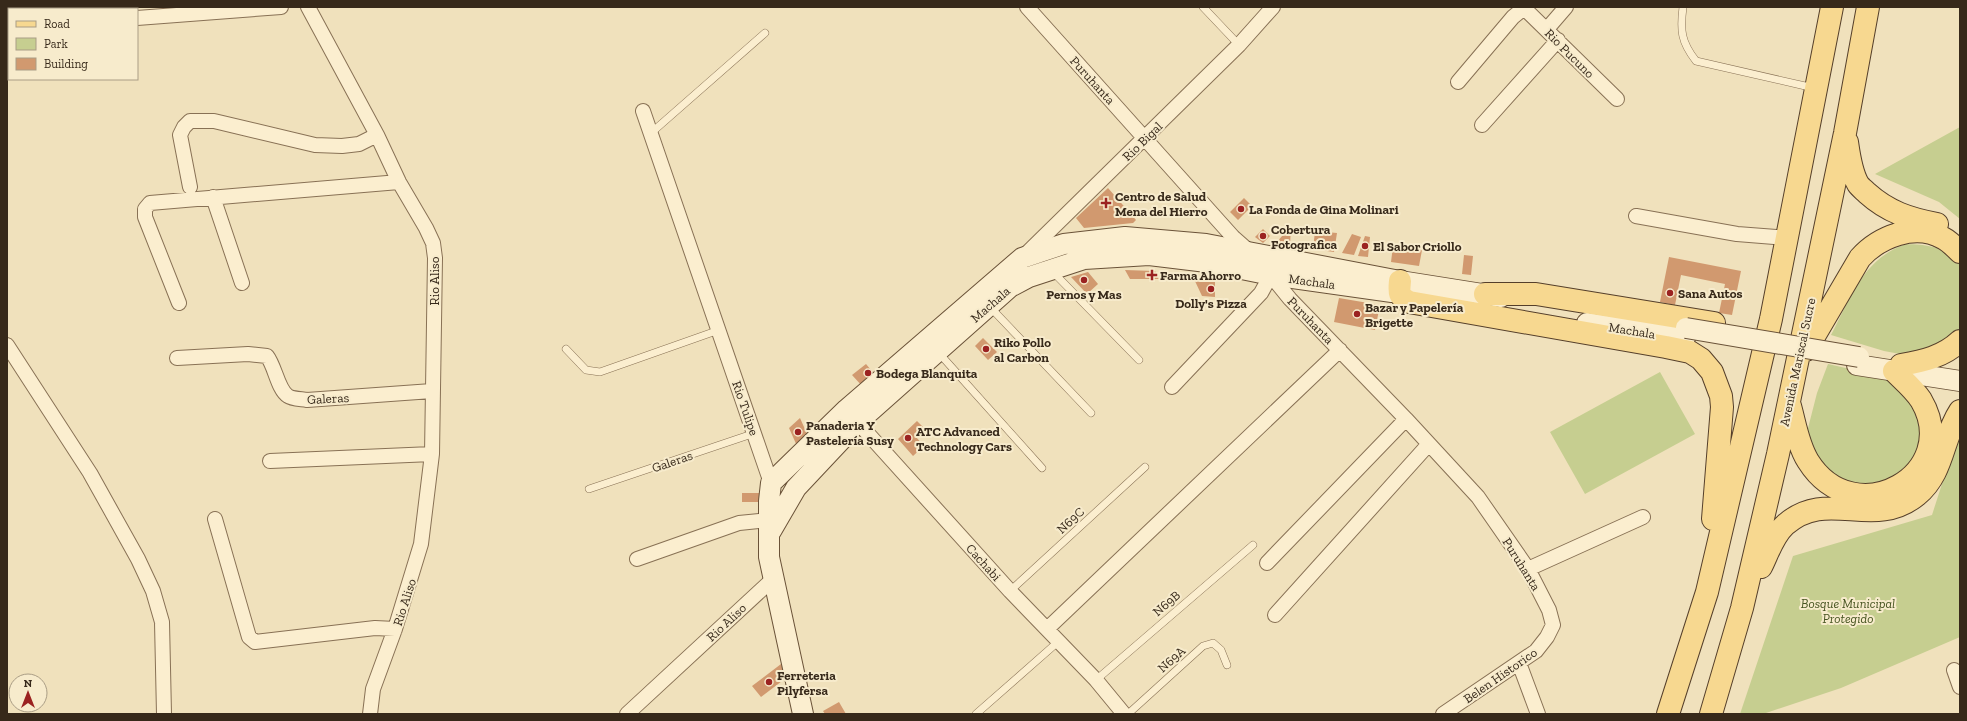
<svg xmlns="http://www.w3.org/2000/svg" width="1967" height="721" viewBox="0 0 1967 721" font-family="'Zilla Slab',serif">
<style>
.green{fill:#c6ce90}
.building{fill:#d1996f}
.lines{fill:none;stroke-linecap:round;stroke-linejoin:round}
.service-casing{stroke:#887155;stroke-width:8}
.minor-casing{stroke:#887155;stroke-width:16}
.secondary-casing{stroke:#6a5238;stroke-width:22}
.primary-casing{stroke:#553f2a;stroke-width:24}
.service{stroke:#fbeecf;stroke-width:7}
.minor{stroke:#fbeecf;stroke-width:14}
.secondary{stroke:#fbeecf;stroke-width:20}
.primary{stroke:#f7d890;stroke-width:22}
.secondary-bridge-casing{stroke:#6a5238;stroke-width:22;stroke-linecap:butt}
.secondary-bridge{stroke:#fbeecf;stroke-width:20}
.poi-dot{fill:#9b2221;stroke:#f7ebcc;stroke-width:1.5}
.labels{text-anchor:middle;stroke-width:4;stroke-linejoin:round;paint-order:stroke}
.street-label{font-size:13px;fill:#37291a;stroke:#f7ebcc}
.poi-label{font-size:13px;font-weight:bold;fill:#37291a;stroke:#f7ebcc;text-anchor:start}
.park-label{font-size:13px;font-style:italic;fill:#465420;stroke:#f7ebcc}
</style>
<rect width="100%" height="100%" fill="#f0e1bc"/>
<path class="green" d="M1960 127V219L1939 202 1875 174Z
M1906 244C1930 245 1941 246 1960 263V332L1916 357 1884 351 1831 335C1851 297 1863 259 1906 244Z
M1828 364 1868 373 1898 383 1916 404 1921 441 1913 460 1893 477 1874 485 1854 484 1817 467 1806 436 1817 393Z
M1660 372 1695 434 1585 494 1550 432Z
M1960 428V637L1841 688 1763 714H1740L1793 556 1932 515Z"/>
<path class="building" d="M1108 188 1136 220 1133 223 1084 228 1076 218Z
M1244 198 1252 206 1238 220 1230 212Z
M1291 226 1290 246 1275 244Z
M1263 229 1270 236 1263 243 1255 237Z
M1315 231 1337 233 1334 252 1313 249Z
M1352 234 1361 237 1354 255 1342 253Z
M1365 236 1370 237 1368 257 1358 256Z
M1393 246 1422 250 1419 266 1391 262Z
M1464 255 1473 256 1471 275 1462 274Z
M1669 257 1741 271 1732 315 1719 313 1725 284 1681 275 1675 305 1660 302Z
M1125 270 1155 271 1159 279H1130Z
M1088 272 1098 284 1087 294 1071 277Z
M1194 279 1215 282V297L1202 296Z
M1339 298 1380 305 1375 330 1334 322Z
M983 338 997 352 988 360 975 346Z
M866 364 876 376 863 387 852 375Z
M800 418 808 436 797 446 789 428Z
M917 421 925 429 916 437 924 446 913 456 898 439Z
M742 493H759V502H742Z
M781 664 786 678 761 697 752 686Z
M839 702 846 714H825L823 711Z"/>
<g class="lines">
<defs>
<path id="service" d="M1203 7 1239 45
M1683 7C1680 30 1681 42 1696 61L1814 88
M651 133 765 33
M1052 271 1139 360
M990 307 1091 413
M566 349 586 370 600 372 719 330
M938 352 1042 468
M589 489 755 433
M1010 591 1145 467
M1096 680 1253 545
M976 714 1059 641
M1128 714 1203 646 1213 643 1221 650 1227 665"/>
<path id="minor" d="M308 7 377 135 399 182 426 228 433 243 435 258 432 454 421 544 395 629 373 689 370 714
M1027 7 1233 237 1250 252
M1523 7 1617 99
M137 18 281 7
M7 29H9
M1547 29 1566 7
M1458 82 1513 17 1524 8
M643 111 771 483
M1482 125 1558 40
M190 187 180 135 184 127 190 121H214L315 145 342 146 359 144 377 135
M213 197 242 283
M1636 216 1737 234 1788 238
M1026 254 1239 45 1273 7
M1268 272 1290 299 1406 419 1478 497 1528 569 1549 610 1553 625 1547 637 1536 651 1443 714
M179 303 145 217V209L150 203 399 182
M7 345 90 473 138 559 153 591 162 622 164 714
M177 358 248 354 267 356C275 366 278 390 288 396 292 399 301 399 307 400L432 391
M1172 387 1261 293 1271 275
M852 416 1010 591 1096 680 1124 714
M270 461 432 454
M215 519 249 637 255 642 375 628 395 629
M637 559 739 523 770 520
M1267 563 1406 419
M1528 569 1643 517
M1275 615 1428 445
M1047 629 1340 350
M1519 663 1538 714
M1954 670 1960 687
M627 714 773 579"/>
<path id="secondary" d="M1587 323 1685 338
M1857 365 1960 381
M771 531 796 488 858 422 1010 287 1029 277 1084 259 1149 255 1207 262 1271 275 1392 292
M803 714 769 557V501L771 483 847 409 1022 258 1064 244 1125 237 1206 244 1400 281 1501 297"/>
<path id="primary" d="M1847 142C1849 156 1851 172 1858 184 1860 187 1864 190 1867 193 1888 212 1910 219 1937 224
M1400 281C1399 292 1398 296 1409 302L1666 347 1690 352 1701 359 1712 372 1721 396 1722 407 1713 519
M1485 294H1536L1714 323
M1806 350 1860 258C1879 237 1915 222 1943 238 1949 241 1955 247 1960 252
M1901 365C1923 361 1943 357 1960 341
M1790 406C1795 424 1798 445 1808 461 1855 536 1964 473 1921 400 1914 389 1903 380 1894 371
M1761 567C1768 553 1773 536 1785 525 1827 487 1873 531 1917 495 1944 473 1942 438 1960 411
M1668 714 1707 592 1771 319 1832 7
M1711 714 1742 608 1778 454 1845 133 1868 7"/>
</defs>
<use href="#service" class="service-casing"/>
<use href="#minor" class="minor-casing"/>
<use href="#secondary" class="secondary-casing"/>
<use href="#primary" class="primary-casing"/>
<use href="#service" class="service"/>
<use href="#minor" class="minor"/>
<use href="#secondary" class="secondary"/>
<use href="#primary" class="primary"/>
<defs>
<path id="secondary-bridge" d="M1686 328 1859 357"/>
</defs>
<use href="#secondary-bridge" class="secondary-bridge-casing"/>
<use href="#secondary-bridge" class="secondary-bridge"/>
</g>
<g class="poi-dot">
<path d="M1104 197h4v4h4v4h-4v4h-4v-4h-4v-4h4z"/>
<circle cx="1241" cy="209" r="4"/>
<circle cx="1263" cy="236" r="4"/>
<circle cx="1365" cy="246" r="4"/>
<path d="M1150 269h4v4h4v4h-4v4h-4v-4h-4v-4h4z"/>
<circle cx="1084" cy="280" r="4"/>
<circle cx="1211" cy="289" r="4"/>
<circle cx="1670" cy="293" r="4"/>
<circle cx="1357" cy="314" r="4"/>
<circle cx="986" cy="349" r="4"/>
<circle cx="868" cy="373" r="4"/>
<circle cx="798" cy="432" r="4"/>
<circle cx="908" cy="438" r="4"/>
<circle cx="769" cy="682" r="4"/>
</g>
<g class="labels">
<g class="street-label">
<text transform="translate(1570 53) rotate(45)" y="5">Rio Pucuno</text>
<text transform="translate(1093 80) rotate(48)" y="5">Puruhanta</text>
<text transform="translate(1142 141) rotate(-44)" y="5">Rio Bigal</text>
<text transform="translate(434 281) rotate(-90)" y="5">Rio Aliso</text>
<text transform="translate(1312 281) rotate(8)" y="5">Machala</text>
<text transform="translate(990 304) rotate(-41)" y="5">Machala</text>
<text transform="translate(1311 320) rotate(46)" y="5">Puruhanta</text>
<text transform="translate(1632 330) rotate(9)" y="5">Machala</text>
<text transform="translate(1797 362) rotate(-78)" y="5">Avenida Mariscal Sucre</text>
<text transform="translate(328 398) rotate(-3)" y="5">Galeras</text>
<text transform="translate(746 408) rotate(71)" y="5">Rio Tulipe</text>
<text transform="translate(672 461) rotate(-19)" y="5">Galeras</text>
<text transform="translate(1070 520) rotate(-43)" y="5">N69C</text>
<text transform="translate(984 562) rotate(48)" y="5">Cachabi</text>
<text transform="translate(1522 564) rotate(58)" y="5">Puruhanta</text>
<text transform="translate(404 602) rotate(-72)" y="5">Rio Aliso</text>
<text transform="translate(1166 603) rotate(-41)" y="5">N69B</text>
<text transform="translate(726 622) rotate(-43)" y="5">Rio Aliso</text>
<text transform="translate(1171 659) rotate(-42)" y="5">N69A</text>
<text transform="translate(1500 675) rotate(-35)" y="5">Belen Historico</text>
</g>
<g class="poi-label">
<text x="1115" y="201">Centro de Salud<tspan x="1115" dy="15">Mena del Hierro</tspan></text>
<text x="1249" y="214">La Fonda de Gina Molinari</text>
<text x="1271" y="234">Cobertura<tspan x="1271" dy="15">Fotografica</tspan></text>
<text x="1373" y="251">El Sabor Criollo</text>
<text x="1160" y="280">Farma Ahorro</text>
<text x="1678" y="298">Sana Autos</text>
<text x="1084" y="299" text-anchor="middle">Pernos y Mas</text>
<text x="1211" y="308" text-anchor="middle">Dolly's Pizza</text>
<text x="1365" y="312">Bazar y Papelería<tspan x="1365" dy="15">Brigette</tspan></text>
<text x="994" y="347">Riko Pollo<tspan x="994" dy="15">al Carbon</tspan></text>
<text x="876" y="378">Bodega Blanquita</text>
<text x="806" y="430">Panaderia Y<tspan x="806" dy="15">Pastelería Susy</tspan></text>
<text x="916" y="436">ATC Advanced<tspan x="916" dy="15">Technology Cars</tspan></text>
<text x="777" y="680">Ferreteria<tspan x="777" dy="15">Pilyfersa</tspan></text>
</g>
<g class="park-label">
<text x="1848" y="608">Bosque Municipal<tspan x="1848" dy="15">Protegido</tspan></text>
</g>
</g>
<rect width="1967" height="721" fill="none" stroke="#37291a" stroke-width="16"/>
<rect x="8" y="8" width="130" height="72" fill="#f7ebcc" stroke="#aa9d85"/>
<rect x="16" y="21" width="20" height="6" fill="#f7d890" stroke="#aa9d85"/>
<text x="44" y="28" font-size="12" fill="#37291a">Road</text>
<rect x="16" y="38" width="20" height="12" fill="#c6ce90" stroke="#aa9d85"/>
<text x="44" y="48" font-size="12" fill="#37291a">Park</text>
<rect x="16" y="58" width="20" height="12" fill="#d1996f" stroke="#aa9d85"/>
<text x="44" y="68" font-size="12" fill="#37291a">Building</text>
<g transform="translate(28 693)"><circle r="19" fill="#f7ebcc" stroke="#aa9d85"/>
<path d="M0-3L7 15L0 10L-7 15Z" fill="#9b2221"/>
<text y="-6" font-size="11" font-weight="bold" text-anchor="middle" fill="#37291a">N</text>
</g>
</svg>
